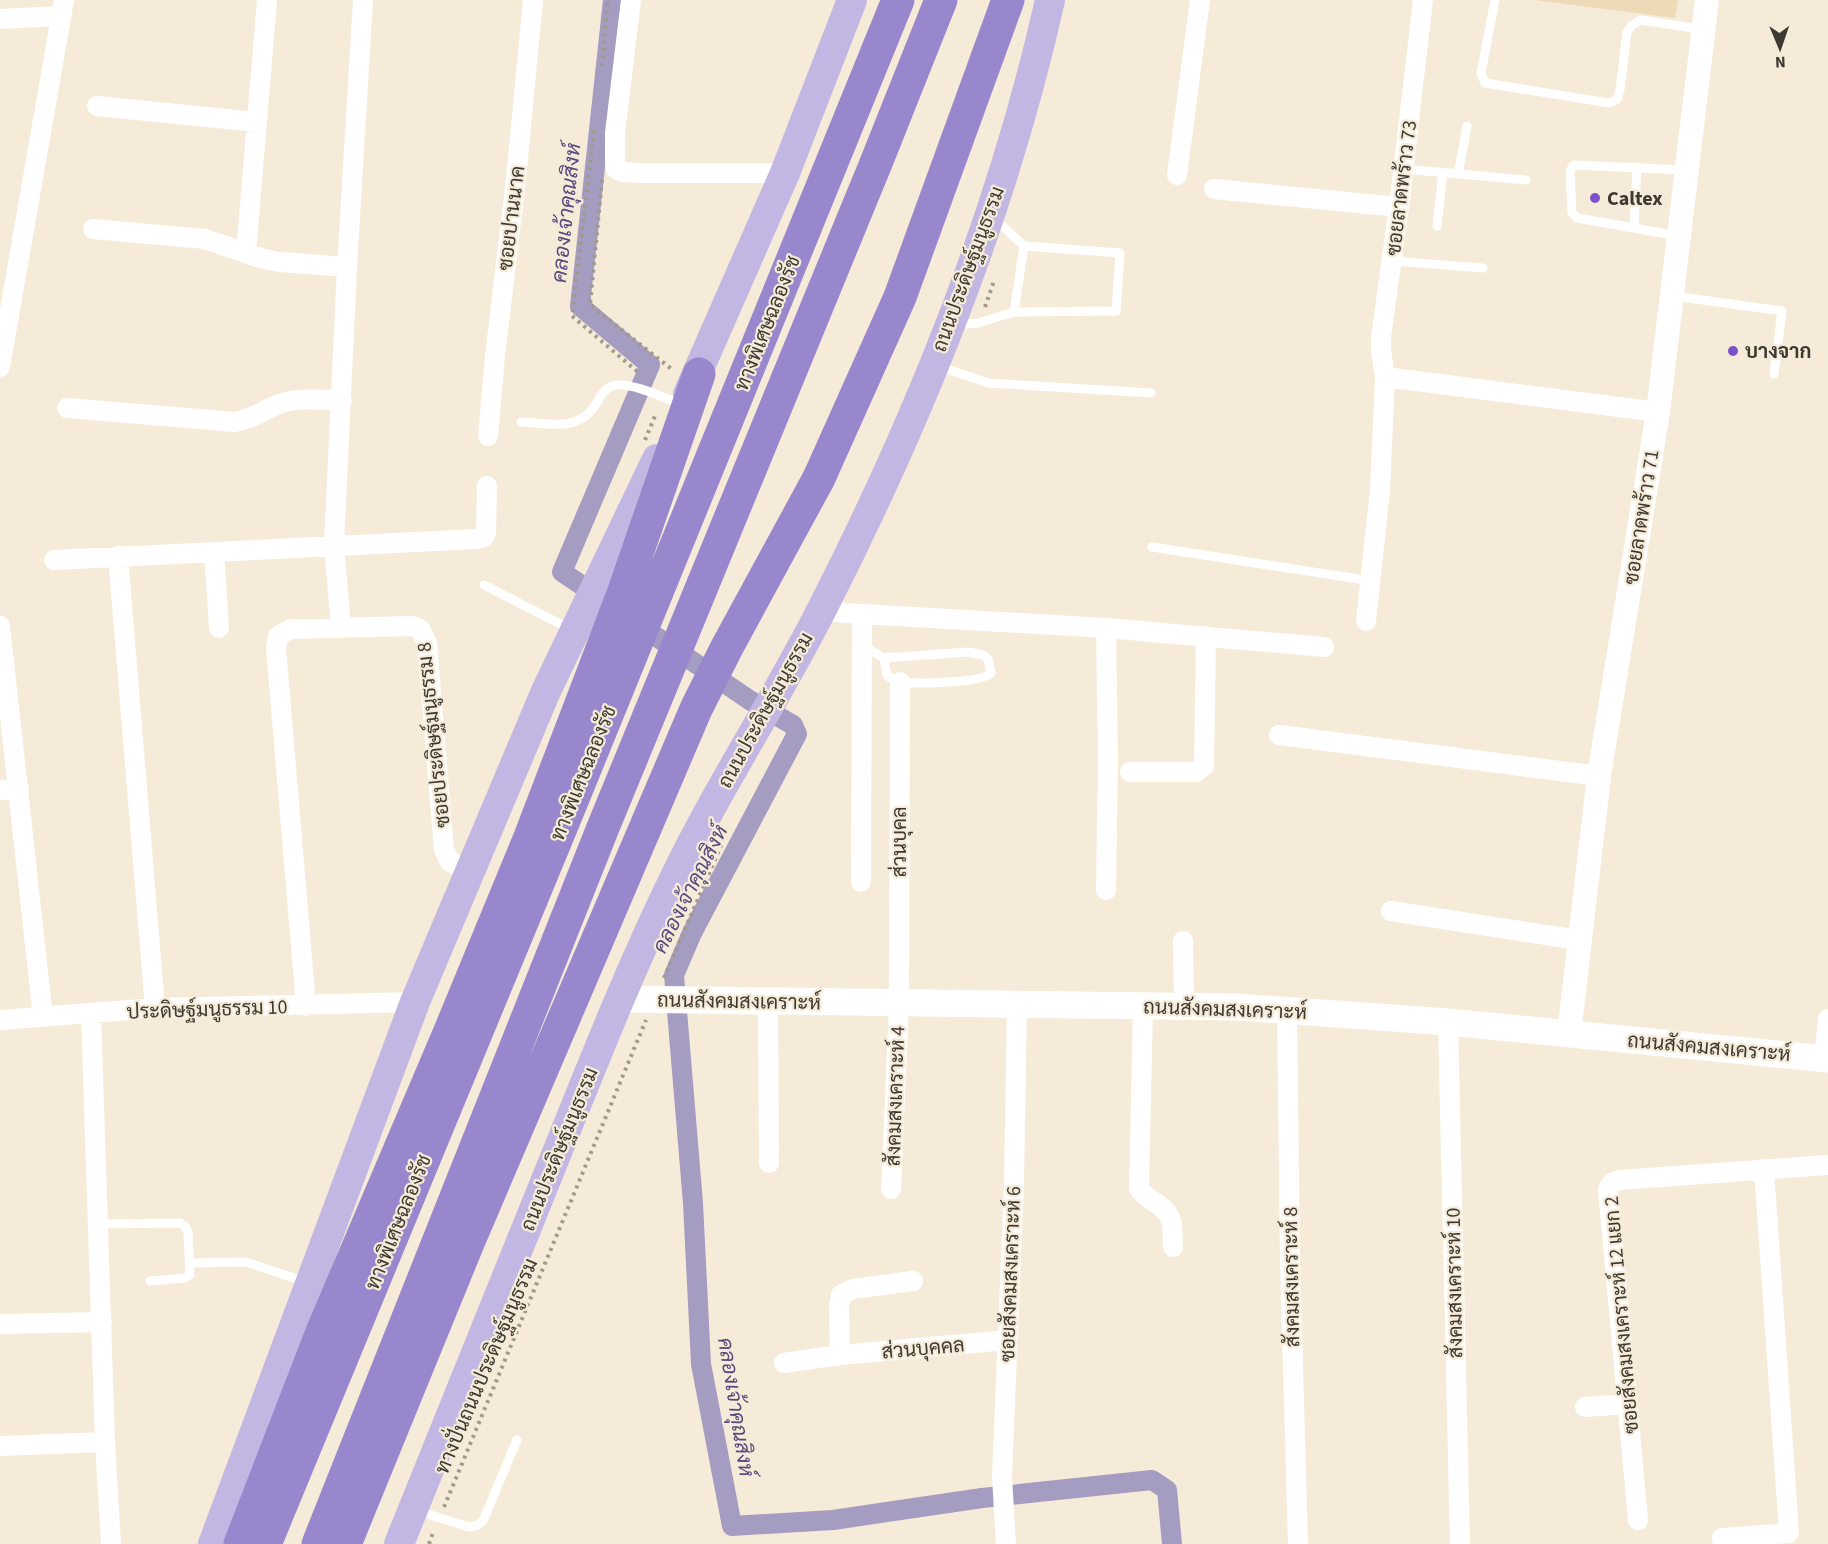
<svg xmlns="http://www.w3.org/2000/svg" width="1828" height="1544" viewBox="0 0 1828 1544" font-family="'Source Sans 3',Sarabun,sans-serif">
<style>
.green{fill:#eedab7}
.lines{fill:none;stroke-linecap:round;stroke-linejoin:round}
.canal{stroke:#a49cc1;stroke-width:20}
.path{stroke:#a1998b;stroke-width:4;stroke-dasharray:3 4.5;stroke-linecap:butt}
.service{stroke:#fff;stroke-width:9}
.minor{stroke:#fff;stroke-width:20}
.tertiary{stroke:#fff;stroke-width:24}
.secondary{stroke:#fff;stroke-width:27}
.primary{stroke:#c2b7e2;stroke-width:30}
.motorway{stroke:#9987ce;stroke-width:33}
.poi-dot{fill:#7a51ca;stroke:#f6ebd8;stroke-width:2}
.labels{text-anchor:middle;stroke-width:4.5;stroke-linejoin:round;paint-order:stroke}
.street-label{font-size:20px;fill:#3d3931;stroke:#f6ebd8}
.poi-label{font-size:20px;font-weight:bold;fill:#3d3931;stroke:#f6ebd8;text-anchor:start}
.water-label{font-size:21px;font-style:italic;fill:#57487d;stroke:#f6ebd8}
</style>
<rect width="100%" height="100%" fill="#f6ebd8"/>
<path class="green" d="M1535 0H1678L1675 18Z"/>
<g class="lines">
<path class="canal" d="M602 599 562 572 650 365 580 306 613 0
M636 623 751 701 793 725 797 734 692 933 674 975 693 1203 701 1364 732 1526 833 1520 982 1498 1152 1480 1167 1490 1172 1544"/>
<path class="path" d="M602 66 608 0
M594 130 572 316 639 373
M602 180 590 305 674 371
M985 307 994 281
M645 440 655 416
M664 978 723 841
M444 1507 646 1020
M429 1544 434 1530"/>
<path class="service" d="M1495 0 1481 73 1485 83 1609 103 1617 99 1620 90 1627 32 1632 25 1640 20 1701 29
M1404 169 1526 180
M1458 174 1467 126
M1437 226 1443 172
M1634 228 1637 167
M1679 236 1577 218 1572 213 1570 171 1574 165 1685 170
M1392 261 1483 268
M1674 296 1782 311 1774 374
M1014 312 1116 311 1120 253 1024 246
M957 325 978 323 1014 312 1024 246 994 218
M938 366 988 383 1151 393
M521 422C548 423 576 432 594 407 599 400 603 389 612 386 628 380 667 399 683 405
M1152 547 1371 581
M484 585 572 630
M862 645 884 658 968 652 983 655 988 659 991 673C982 683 916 684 900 682 895 681 891 679 887 675L884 658
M99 1224 180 1223 185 1226 188 1232 190 1275 185 1278 150 1281
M190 1263 246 1262 306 1282
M418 1511 469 1527 478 1525 483 1521 517 1440"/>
<path class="minor" d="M631 0 615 133V161L616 169 622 172 640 173H785
M0 19 61 16
M97 106 257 122
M1177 175 1200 0
M1214 189 1399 207
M93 229 205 239 260 258 280 262 347 267
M246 253 267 0
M0 367 64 0
M1385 377 1658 412
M67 408 234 422C253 419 262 411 279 404 297 397 322 400 342 400
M488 436 495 356 516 179 533 0
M214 552 219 628
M118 556 155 1008
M54 560 476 539 484 537 486 533 487 486
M822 610 845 613 1106 628 1324 647
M1366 621 1380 490 1385 377 1381 350V337L1399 207 1423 0
M0 626 43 1017
M341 628 334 545 347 267 363 0
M1106 628 1108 759 1106 890
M1279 735 1599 776
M1130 772H1196L1204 766 1206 636
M0 790 19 789
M861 882 862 614
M1391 911 1579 940
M1183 941 1184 1007
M768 1001 769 1163
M306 1006 276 648 278 636 291 629 413 626 420 629 427 643 444 850 450 862 469 871
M1143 1007 1139 1188C1146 1201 1165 1204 1170 1218 1174 1226 1172 1238 1173 1247
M1287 1010 1290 1261 1298 1544
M91 1014 105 1442 111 1544
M0 1020 155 1008 415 1002
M1448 1022 1460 1544
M1824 1058 1828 1019
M891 1189 899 1003 900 682
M0 1324 102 1322
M840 1355 839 1305 841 1295 853 1289 913 1281
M784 1363 840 1355 1007 1340
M1585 1407 1628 1404
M0 1446 105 1442
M1638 1520 1608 1189 1612 1183 1619 1180 1828 1165
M1006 1544 1002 1477 1014 1183 1017 1004
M1723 1544 1722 1538 1789 1533 1764 1169"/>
<path class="tertiary" d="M1569 1034 1599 776 1658 412 1707 0"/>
<path class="secondary" d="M619 999 1238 1007 1448 1022 1828 1059"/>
<path class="primary" d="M688 394 785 173 852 0
M213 1544 415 1002 546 691 657 459
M399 1544C454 1411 507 1278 560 1145 596 1056 631 967 673 881 718 787 776 700 823 607 921 415 1003 211 1050 0"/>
<path class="motorway" d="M240 1544 322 1332 450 1031 530 837 623 594 699 374
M265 1544 563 823 898 0
M318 1544 602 830 876 163 941 0
M345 1544 468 1243 696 709 726 649 819 478 900 297 1008 0"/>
</g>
<g class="poi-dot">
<circle cx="1595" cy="198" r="6"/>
<circle cx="1733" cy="351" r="6"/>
</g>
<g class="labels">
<g class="street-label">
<text transform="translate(1401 188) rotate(-83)" y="7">ซอยลาดพร้าว 73</text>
<text transform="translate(511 218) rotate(-83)" y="7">ซอยปานนาค</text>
<text transform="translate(968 269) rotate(-70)" y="7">ถนนประดิษฐ์มนูธรรม</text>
<text transform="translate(767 323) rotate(-68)" y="7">ทางพิเศษฉลองรัช</text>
<text transform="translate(1641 517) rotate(-81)" y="7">ซอยลาดพร้าว 71</text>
<text transform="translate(765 710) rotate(-61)" y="7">ถนนประดิษฐ์มนูธรรม</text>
<text transform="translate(433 735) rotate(-96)" y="7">ซอยประดิษฐ์มนูธรรม 8</text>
<text transform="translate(583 773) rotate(-68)" y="7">ทางพิเศษฉลองรัช</text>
<text transform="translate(899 842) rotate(-90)" y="7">ส่วนบุคล</text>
<text transform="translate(739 1001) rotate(1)" y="7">ถนนสังคมสงเคราะห์</text>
<text transform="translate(207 1009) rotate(-2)" y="7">ประดิษฐ์มนูธรรม 10</text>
<text transform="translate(1225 1009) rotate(2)" y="7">ถนนสังคมสงเคราะห์</text>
<text transform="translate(1709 1047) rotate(5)" y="7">ถนนสังคมสงเคราะห์</text>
<text transform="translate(895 1096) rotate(-88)" y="7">สังคมสงเคราะห์ 4</text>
<text transform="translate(559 1149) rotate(-68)" y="7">ถนนประดิษฐ์มนูธรรม</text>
<text transform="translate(398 1222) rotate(-68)" y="7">ทางพิเศษฉลองรัช</text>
<text transform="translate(1010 1274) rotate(-88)" y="7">ซอยสังคมสงเคราะห์ 6</text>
<text transform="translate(1291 1277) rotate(-91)" y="7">สังคมสงเคราะห์ 8</text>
<text transform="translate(1454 1283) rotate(-91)" y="7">สังคมสงเคราะห์ 10</text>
<text transform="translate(1621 1315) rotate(-95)" y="7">ซอยสังคมสงเคราะห์ 12 แยก 2</text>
<text transform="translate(923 1348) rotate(-5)" y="7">ส่วนบุคคล</text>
<text transform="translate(486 1366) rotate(-67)" y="7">ทางปั่นถนนประดิษฐ์มนูธรรม</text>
</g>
<g class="poi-label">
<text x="1607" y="205">Caltex</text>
<text x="1745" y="358">บางจาก</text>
</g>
<g class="water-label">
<text transform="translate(566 213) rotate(-84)" y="7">คลองเจ้าคุณสิงห์</text>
<text transform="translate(690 889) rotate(-63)" y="7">คลองเจ้าคุณสิงห์</text>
<text transform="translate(736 1407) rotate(81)" y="7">คลองเจ้าคุณสิงห์</text>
</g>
</g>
<g transform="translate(1780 48) rotate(178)" stroke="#f6ebd8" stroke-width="4.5" paint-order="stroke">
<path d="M0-4.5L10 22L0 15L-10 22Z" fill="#3d3931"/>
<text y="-9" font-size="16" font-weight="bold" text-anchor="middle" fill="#3d3931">N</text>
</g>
</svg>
